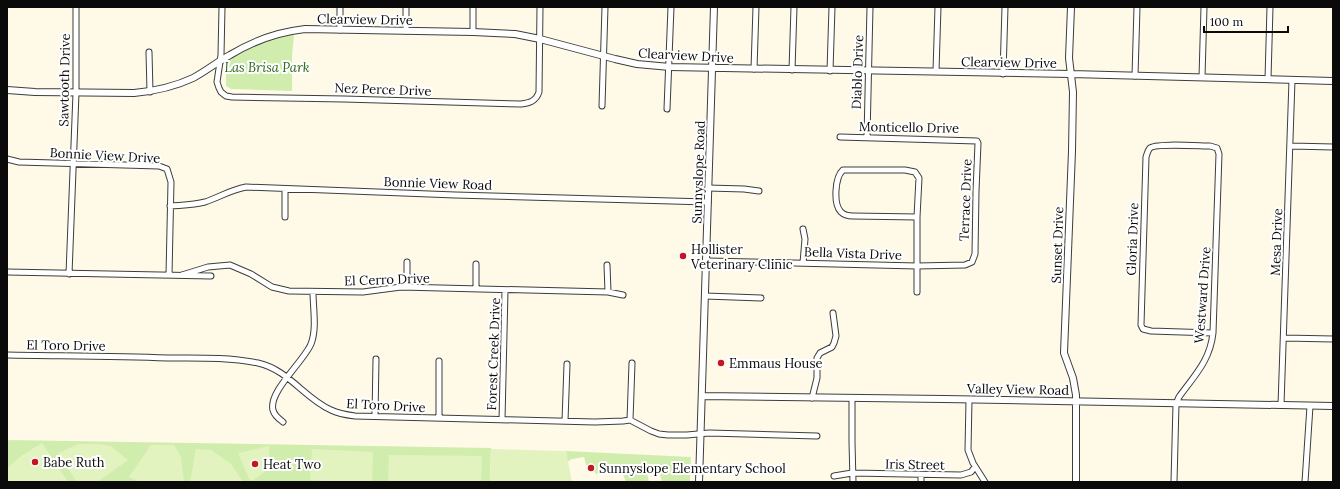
<svg xmlns="http://www.w3.org/2000/svg" width="1340" height="489" viewBox="0 0 1340 489" font-family="Lora,serif">
<style>
.green{fill:#d0edae}
.pitch{fill:#e3f3c0}
.lines{fill:none;stroke-linecap:round;stroke-linejoin:round}
.minor-casing{stroke:#3d3d3d;stroke-width:7}
.tertiary-casing{stroke:#3d3d3d;stroke-width:8}
.minor{stroke:#fff;stroke-width:5}
.tertiary{stroke:#fff;stroke-width:6}
.poi-dot{fill:#c61622;stroke:#fff;stroke-width:1.5}
.labels{text-anchor:middle;stroke-width:4;stroke-linejoin:round;paint-order:stroke}
.street-label{font-size:13px;fill:#0a0a0a;stroke:#fff}
.park-label{font-size:13px;font-style:italic;fill:#286716;stroke:#fff}
.poi-label{font-size:13px;fill:#0a0a0a;stroke:#fff;text-anchor:start}
</style>
<rect width="100%" height="100%" fill="#fffae7"/>
<path class="green" d="M294 34 292 57V91L231 89 226 86V63C237 51 263 40 278 36 283 34 289 35 294 34Z
M7 440 491 448 490 482H7Z
M566 451 691 457 690 482H662L658 466 646 468 649 482H626L622 471 620 470 596 474 592 467 586 465 584 457 572 459 567 462Z"/>
<path class="pitch" d="M42 443 68 482H7V468L21 456Z
M79 444H97L111 446 128 460 97 482H77L58 453Z
M151 445H174L181 457 184 482H140L129 477Z
M269 446C270 465 268 473 250 481L238 453Z
M196 449 211 450 231 464 243 482H190Z
M312 449 373 452 372 482H339L310 480Z
M491 449 566 451 572 482H490Z
M389 455 482 456 481 482H388Z"/>
<g class="lines">
<defs>
<path id="minor" d="M222 7 221 55 217 82 219 88 221 92 226 96 232 97 344 99 521 104C530 103 536 101 539 92L540 7
M340 30V7
M406 31V7
M473 32V7
M149 52 150 92
M754 69 756 7
M792 70 794 7
M830 71 832 7
M936 71 938 7
M1003 74 1005 7
M1135 76 1137 7
M1202 77 1204 7
M1268 79 1270 7
M602 106 605 7
M667 109 671 7
M867 137 870 7
M1291 146 1333 147
M7 159 19 162 159 166 167 169 171 182 169 275
M843 170H905L915 172 919 178 917 217 853 216C848 216 844 215 841 212 833 204 835 177 843 170Z
M708 188 744 189 759 191
M285 189V217
M170 206C182 205 194 205 205 202 220 197 230 190 246 187L455 195 708 202
M707 261 917 266 965 265 972 262 975 254 976 191 978 143 977 141 840 137
M803 263 805 239 803 229
M607 265 608 292
M7 272 211 276
M69 274 76 93V7
M182 275 208 267 230 265 251 274 272 287 289 291 363 292 401 287 608 292 623 295
M407 287V262
M476 289V264
M917 292V217
M705 296 761 298
M1284 338 1333 339
M7 355C61 356 114 356 168 358 198 358 229 357 258 363 289 370 304 398 331 410 339 414 347 415 355 416L595 422 623 421 630 420 651 431 659 434 668 435H687L709 433 817 436
M439 361V418
M812 398 817 378V358L820 353 832 347 834 343 836 336 833 313
M852 399V442L853 482
M969 400 968 450 973 463 985 482
M1281 405 1292 80
M375 416 376 359
M502 420 505 290
M630 420 632 363
M565 421 567 364
M283 422C279 419 274 415 273 410 268 392 304 361 311 344 317 329 313 308 313 292
M834 476 852 473 961 475 971 472 975 467
M921 482V475
M1174 482 1176 404 1179 397C1194 376 1210 361 1213 333L1219 154 1217 148 1210 146C1200 146 1155 143 1150 148 1148 150 1147 154 1146 157L1141 325 1143 329 1151 331 1213 333
M1305 482 1310 406"/>
<path id="tertiary" d="M1071 7 1069 58 1073 92 1072 151 1064 353 1073 378 1076 395V482
M7 90 35 92 134 93C155 91 174 87 193 78 206 71 217 62 230 55 253 41 278 32 305 29L473 32 515 34 540 39 615 59 637 64 670 67 1071 74 1333 81
M702 396 944 399 1333 406
M699 482 714 7"/>
</defs>
<use href="#minor" class="minor-casing"/>
<use href="#tertiary" class="tertiary-casing"/>
<use href="#minor" class="minor"/>
<use href="#tertiary" class="tertiary"/>
</g>
<g class="poi-dot">
<circle cx="683" cy="256" r="4"/>
<circle cx="721" cy="363" r="4"/>
<circle cx="35" cy="462" r="4"/>
<circle cx="255" cy="464" r="4"/>
<circle cx="591" cy="468" r="4"/>
</g>
<g class="labels">
<g class="street-label">
<text transform="translate(365 19) rotate(1)" y="5">Clearview Drive</text>
<text transform="translate(686 55) rotate(3)" y="5">Clearview Drive</text>
<text transform="translate(1009 62) rotate(1)" y="5">Clearview Drive</text>
<text transform="translate(857 72) rotate(-88)" y="5">Diablo Drive</text>
<text transform="translate(64 80) rotate(-89)" y="5">Sawtooth Drive</text>
<text transform="translate(383 89) rotate(2)" y="5">Nez Perce Drive</text>
<text transform="translate(909 127) rotate(1)" y="5">Monticello Drive</text>
<text transform="translate(105 155) rotate(3)" y="5">Bonnie View Drive</text>
<text transform="translate(698 172) rotate(-88)" y="5">Sunnyslope Road</text>
<text transform="translate(438 183) rotate(2)" y="5">Bonnie View Road</text>
<text transform="translate(965 200) rotate(-88)" y="5">Terrace Drive</text>
<text transform="translate(1132 239) rotate(-88)" y="5">Gloria Drive</text>
<text transform="translate(1276 242) rotate(-88)" y="5">Mesa Drive</text>
<text transform="translate(1057 245) rotate(-88)" y="5">Sunset Drive</text>
<text transform="translate(853 253) rotate(2)" y="5">Bella Vista Drive</text>
<text transform="translate(387 279) rotate(-2)" y="5">El Cerro Drive</text>
<text transform="translate(1202 295) rotate(-86)" y="5">Westward Drive</text>
<text transform="translate(66 345) rotate(1)" y="5">El Toro Drive</text>
<text transform="translate(493 354) rotate(-88)" y="5">Forest Creek Drive</text>
<text transform="translate(1018 389) rotate(1)" y="5">Valley View Road</text>
<text transform="translate(386 405) rotate(3)" y="5">El Toro Drive</text>
<text transform="translate(915 464) rotate(1)" y="5">Iris Street</text>
</g>
<g class="park-label">
<text x="267" y="72">Las Brisa Park</text>
</g>
<g class="poi-label">
<text x="691" y="254">Hollister<tspan x="691" dy="15">Veterinary Clinic</tspan></text>
<text x="729" y="368">Emmaus House</text>
<text x="43" y="467">Babe Ruth</text>
<text x="263" y="469">Heat Two</text>
<text x="599" y="473">Sunnyslope Elementary School</text>
</g>
</g>
<rect width="1340" height="489" fill="none" stroke="#0a0a0a" stroke-width="16"/>
<path d="M1204 26v6h84v-6" fill="none" stroke="#0a0a0a" stroke-width="2"/>
<text x="1210" y="26" font-size="12" fill="#0a0a0a" stroke="#ffffff" stroke-width="3" paint-order="stroke">100 m</text>
</svg>
